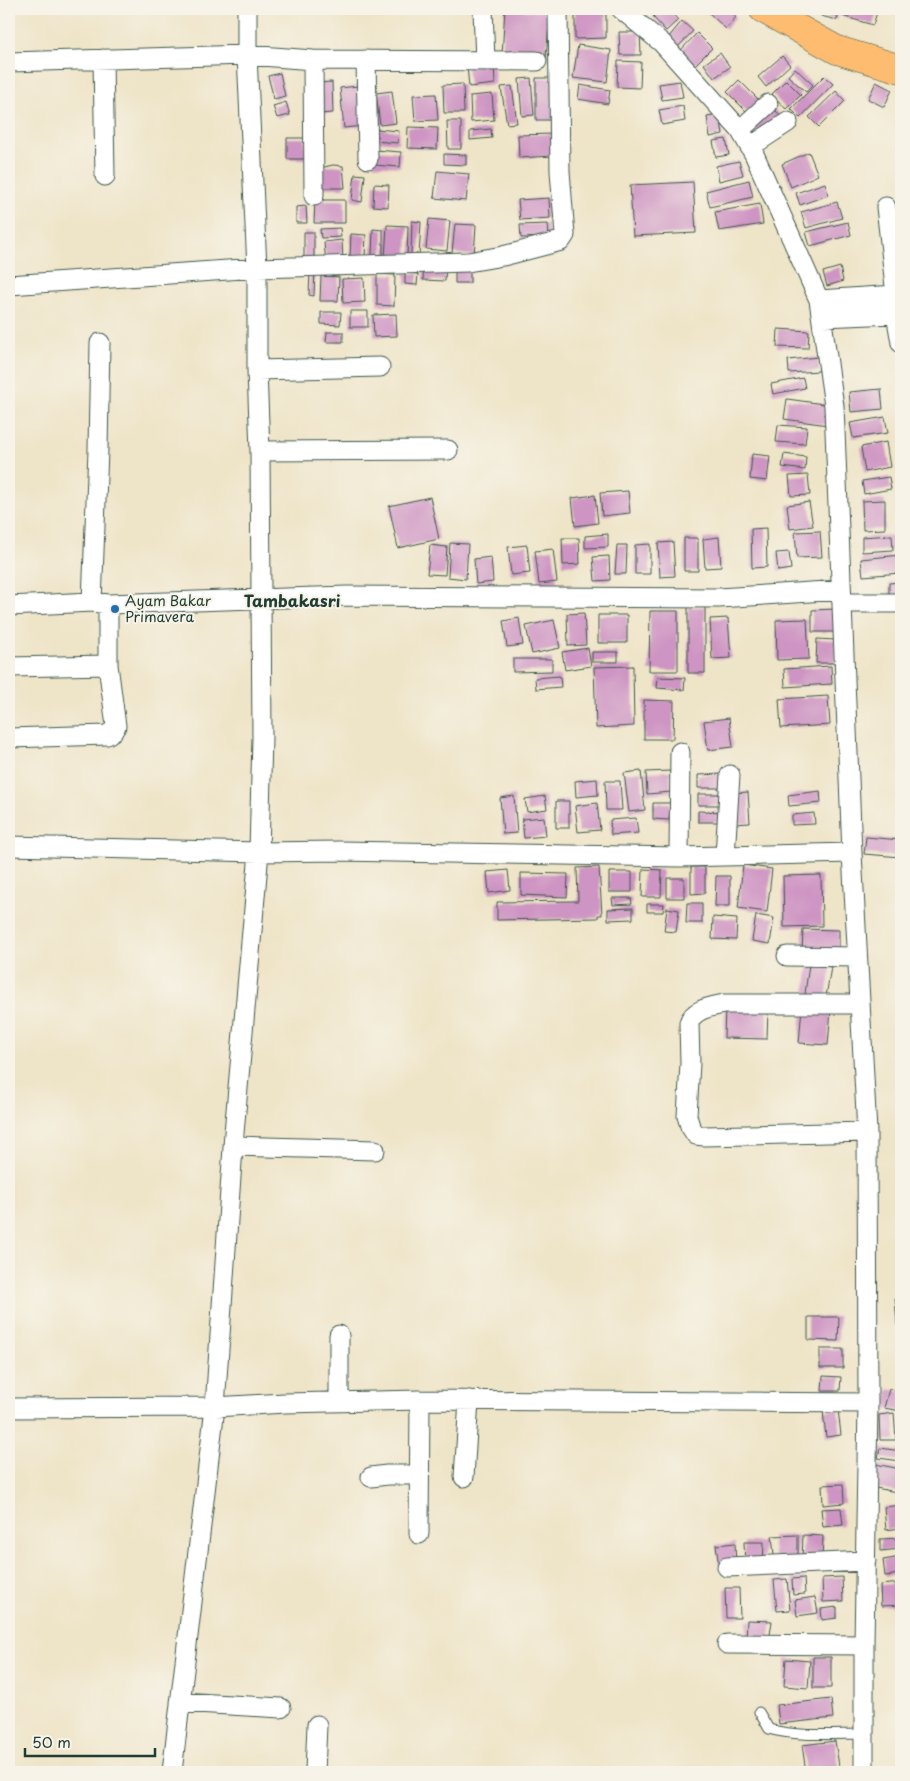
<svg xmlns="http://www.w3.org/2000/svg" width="910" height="1781" viewBox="0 0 910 1781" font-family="'Playpen Sans',sans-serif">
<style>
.building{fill:#ce94c3}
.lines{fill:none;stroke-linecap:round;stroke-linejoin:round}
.lane-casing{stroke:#3e564a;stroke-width:11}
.street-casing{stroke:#3e564a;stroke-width:21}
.primary-casing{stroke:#3e564a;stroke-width:29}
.lane{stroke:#fff;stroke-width:9}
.street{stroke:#fff;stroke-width:19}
.primary{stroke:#febc70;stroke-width:28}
.poi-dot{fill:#1f6fb2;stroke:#f7f3e8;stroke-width:2}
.labels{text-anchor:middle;stroke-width:4;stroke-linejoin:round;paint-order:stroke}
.poi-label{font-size:14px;fill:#1f3d34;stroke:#f7f3e8;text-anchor:start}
.quarter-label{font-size:16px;font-weight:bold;fill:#1f3d34;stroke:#f7f3e8}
</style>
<rect width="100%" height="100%" fill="#f7f3e8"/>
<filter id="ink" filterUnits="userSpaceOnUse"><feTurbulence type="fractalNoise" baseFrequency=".02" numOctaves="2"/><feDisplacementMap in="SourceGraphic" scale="10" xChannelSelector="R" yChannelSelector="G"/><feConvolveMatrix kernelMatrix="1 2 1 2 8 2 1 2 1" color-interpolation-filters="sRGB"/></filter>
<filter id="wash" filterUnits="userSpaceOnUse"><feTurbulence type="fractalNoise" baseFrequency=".0096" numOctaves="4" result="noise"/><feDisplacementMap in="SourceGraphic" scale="20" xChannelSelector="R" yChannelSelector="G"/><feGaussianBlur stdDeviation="1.12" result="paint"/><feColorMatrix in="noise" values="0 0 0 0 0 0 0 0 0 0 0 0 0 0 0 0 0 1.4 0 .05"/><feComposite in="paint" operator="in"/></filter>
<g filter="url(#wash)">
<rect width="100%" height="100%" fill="#eee4c7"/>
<g id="blocks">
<path class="building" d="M505 9 550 12 546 58 502 55Z
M575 9H606V38L575 39Z
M661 9H668L678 20 666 31 653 17Z
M713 9H727L736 17 726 29 709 13Z
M823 9H840L837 20 821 16Z
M844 9H878L873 25 842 16Z
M890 9H898L896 15 889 13Z
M682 21 693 31 678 47 668 38Z
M619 32H640L641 55H620Z
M697 33 712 48 695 65 680 51Z
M578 45 611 50 607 82 573 78Z
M720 53 730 67 714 78 704 64Z
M782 56 790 65 766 87 758 77Z
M618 61 641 62 640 88 617 87Z
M494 63 495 84 469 87 467 66Z
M795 68 813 85 806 92 788 76Z
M280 73 285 96 274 99 268 76Z
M824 76 833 84 800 118 791 109Z
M531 78 534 115 522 116 519 79Z
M536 78H555V120H536Z
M739 80 759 100 747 112 727 92Z
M786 80 801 95 786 109 772 94Z
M680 81 683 97 662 100 659 84Z
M332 82 333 113 318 114 317 83Z
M876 82 892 90 884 107 868 99Z
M463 84 464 113H444L443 85Z
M580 85 610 90 608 104 578 99Z
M358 86 363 126 344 128 340 88Z
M512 86 517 123 507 124 501 87Z
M392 91 396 123 380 125 376 93Z
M836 91 845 101 819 127 809 117Z
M436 94 438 120 415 121 413 95Z
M492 94 494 120 471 122 470 96Z
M286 102 290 115 277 118 273 106Z
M770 104 783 119 761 139 747 123Z
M683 106 685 121 662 125 659 110Z
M720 115 723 134 710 137 707 117Z
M447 121H461V149H448Z
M408 127 438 128 437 149 407 148Z
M376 129 399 131 398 143 375 141Z
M491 129 492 138 470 140V131Z
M552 134V156L519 158 518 135Z
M287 138H305L306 159H287Z
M726 139 729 155 716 157 713 141Z
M375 150 401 152 400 167 374 165Z
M809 152 818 175 791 187 782 164Z
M444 154 466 155V165L444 164Z
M739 161 743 175 719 181 716 166Z
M333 165 343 166 345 188H320V168Z
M437 171 469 174 466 201 434 198Z
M355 174 365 175 362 202 352 200Z
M749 180 753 197 710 207 706 191Z
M693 182 696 233 633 236 630 185Z
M825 183 828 195 800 205 796 193Z
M374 184 389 185 388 207 373 206Z
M549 198 550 218 520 220 518 200Z
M315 200H345V223H314Z
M837 202 842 218 806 228 801 212Z
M760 204 763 224 719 231 715 212Z
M306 206 307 223H296V207Z
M429 219 450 221 447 251 426 249Z
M412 221 421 222 419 256H411Z
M848 222 851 235 810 246 806 232Z
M455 224 476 225 474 256 452 253Z
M548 224 549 237 521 238 520 225Z
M387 225 408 226 407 260 385 259Z
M340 228 341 237 321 238 320 229Z
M373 229 383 230V255L372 256Z
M304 232H314V261H304Z
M351 234 366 235 365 257H350Z
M342 240 343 262 326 264 324 242Z
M455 264H470V283H455Z
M424 265 446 266 445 281 423 280Z
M840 267 843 281 827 286 823 272Z
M310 271H315L314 296 309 295Z
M405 273 418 274 417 285 405 284Z
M377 274 395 275 394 306 377 305Z
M321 276 339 277 338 301H320Z
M364 278 365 302 343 303 342 279Z
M350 311H368V327H350Z
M321 312H341L340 325 321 324Z
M396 314 397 336 374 337 373 315Z
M778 329 809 331 808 348 777 347Z
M327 332H343V342H326Z
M818 357 819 371 789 373 788 360Z
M803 378 805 388 773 394 771 384Z
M881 389 883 409 851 412 849 392Z
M787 399 831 405 828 425 784 419Z
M885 417 888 433 853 438 850 423Z
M778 425 807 427 805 444 776 442Z
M886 442 890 467 865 472 861 447Z
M752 454 770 456 767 481 750 479Z
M784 454 806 457 805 470 782 467Z
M808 475 810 495 791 496 789 476Z
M889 477 891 489 864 494 862 481Z
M628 491 630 513 602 516 600 493Z
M898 492H901V505H900Z
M595 495 598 523 575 526 572 498Z
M430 497 439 539 398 548 389 506Z
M885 500V529L863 530 862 501Z
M809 502 813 526 790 529 787 505Z
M766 528 767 567 752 568 751 529Z
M820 531 822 557 797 558 795 532Z
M608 534V547L585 548V536Z
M892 535 893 550 862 552V537Z
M719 537 721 567 705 568 703 539Z
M562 538H579L580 564 563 565Z
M684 538H698V571H684Z
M673 542 675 576 660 577 658 543Z
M450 543 468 544 466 579 448 577Z
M650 544V574H635V545Z
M430 545 447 547 445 575 427 574Z
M527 545 530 573 511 575 508 547Z
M617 545H627L626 574H615Z
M553 549 557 582 539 584 535 551Z
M789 552 791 569 778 571 776 553Z
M901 555V573L863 576 861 559Z
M609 556 610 580 595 581 593 557Z
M491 557 493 582 476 584 474 559Z
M901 582V596H889V583Z
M688 607H705V673H688Z
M836 609 837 632H812V610Z
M650 611H678V671H649Z
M584 613 586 645 568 646 567 614Z
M598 615H627V643H598Z
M519 618 523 645 507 647 503 621Z
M728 618 731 658 712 659 710 619Z
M807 619 809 659 777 660 776 620Z
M554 620 560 648 532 654 526 626Z
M817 639 836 640 835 663H816Z
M588 648 591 666 565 670 562 652Z
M592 652H618V662H592Z
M513 659H552V671L513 672Z
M633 666 634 726 596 728 594 667Z
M831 666 832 684 785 687 784 669Z
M560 676 561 687 536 689 535 678Z
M658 677 685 678 684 690 657 688Z
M828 696 830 725 781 728 779 699Z
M644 700 674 701 673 739H644Z
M729 718 733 747 708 750 704 721Z
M641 771 645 810 629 812 624 773Z
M670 771 671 792 647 794 646 772Z
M722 774V788H698V775Z
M597 779 598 795 576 797 575 781Z
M605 781H620L622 810H606Z
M820 791 821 803 789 806 788 795Z
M748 792 750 823 733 824 731 793Z
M698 794H723V805H698Z
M514 796 517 833 503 834 500 798Z
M545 796 547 809 527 812 525 799Z
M556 801H569V828H556Z
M597 803 600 830 578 832 575 806Z
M653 803H670L669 820 653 819Z
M698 811 723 812 722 822H698Z
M814 813 815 824 792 825V815Z
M544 817 546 836 524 838 522 819Z
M636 818 638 833 611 835 610 820Z
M866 837 901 840V857L864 854Z
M743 865 772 869 767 912 738 908Z
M599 867 602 915H598V918L497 920V902L578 901 577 868Z
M691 867H705V893L691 894Z
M643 869 662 870 661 897H642Z
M508 870 510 890 489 893 487 872Z
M609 872H632V892H609Z
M521 873 568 874 567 897 521 895Z
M821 875 822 926 784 927 783 876Z
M716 876H730V906H715Z
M667 878H684V898H667Z
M612 898H631L632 904 613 905Z
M687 903H702V923H686Z
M647 904H664L663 912H647Z
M633 908V919L608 920V909Z
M667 908 679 910 676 932 664 931Z
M756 915 774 918 770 944 752 941Z
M713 917 737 919 736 940 712 939Z
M803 929 839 930V953H802Z
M809 964 831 967 826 997 805 994Z
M802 1007 831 1010 828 1045 799 1043Z
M725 1008 768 1009 767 1039 724 1038Z
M901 1297V1325H897L895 1298Z
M808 1317H839L838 1341 808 1340Z
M820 1349H843V1368H820Z
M823 1376 841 1377 840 1391H822Z
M889 1389 901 1392V1411L884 1408Z
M838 1409 841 1435 826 1437 823 1411Z
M894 1413 896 1440H880L879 1415Z
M880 1448 901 1451V1461L878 1458Z
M875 1464 901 1469V1493L871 1487Z
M843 1484 844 1503 823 1505 822 1485Z
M901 1505V1528L886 1530 884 1507Z
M841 1508 843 1525 823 1527 821 1509Z
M798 1535V1564H775L772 1536Z
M803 1535 823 1536 822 1562 802 1561Z
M901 1538V1549L880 1551V1539Z
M744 1542H764L763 1564 745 1565Z
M735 1543 736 1566 719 1567 716 1545Z
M901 1557V1574L885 1576 883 1560Z
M842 1577 843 1601 823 1602 822 1578Z
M804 1578 805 1594 793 1595 792 1579Z
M787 1579 790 1610 777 1611 774 1580Z
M901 1583V1605L881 1606 880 1585Z
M725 1588H739L740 1618H726Z
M815 1597 818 1613 797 1616 795 1600Z
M837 1607V1618L822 1620 821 1609Z
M747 1620 772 1621 769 1641 746 1642Z
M813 1657H831V1688H813Z
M786 1659 810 1661 808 1688 784 1686Z
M831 1699 833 1718 779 1724 777 1705Z
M835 1741 840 1772H806L802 1745Z"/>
</g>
</g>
<g filter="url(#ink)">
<use href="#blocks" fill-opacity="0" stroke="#3e564a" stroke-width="1"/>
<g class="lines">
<defs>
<path id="lane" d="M759 1712 769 1729C795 1737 835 1734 864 1734"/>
<path id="street" d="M483 9 485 61
M621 9 662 43 740 130 754 154 819 300 834 406 852 853 867 1132 868 1403 864 1645V1772
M103 59 105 176
M313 60 314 196
M366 60 368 159
M9 62 247 55 313 60 537 61
M740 130 768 104
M750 147 788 122
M886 207 896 295V314L901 343
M9 285 257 268 468 262 503 256 561 241 565 235 560 171 558 9
M819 300 896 295 901 300
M822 317 896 314 901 308
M257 370 380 367
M260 451 448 450
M92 602 98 450 100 343
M842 603H901
M9 606 92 602 108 604 347 596 719 598 841 590
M9 667 108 665
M9 738 107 735 113 731 116 726 108 665V604
M9 846 259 852 339 851 679 857 852 853
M725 856 730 775
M679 857 680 752
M787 956 857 957
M860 1004H724C711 1007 693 1009 689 1023L690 1063 687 1116 690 1126 696 1135 704 1136 867 1132
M234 1146 375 1150
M339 1402V1335
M9 1408 215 1407 285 1403 420 1400 868 1403
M371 1477 387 1475H419
M464 1477 469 1400
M419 1534 420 1400
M727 1567 866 1561
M727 1644 864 1645
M180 1702 281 1708
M172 1772 215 1407 234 1133 259 852 262 738 260 451 257 370V268L247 55V9
M315 1772 317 1725"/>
<path id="primary" d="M763 9 837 50 901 69"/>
</defs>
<use href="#lane" class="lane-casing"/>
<use href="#street" class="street-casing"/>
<use href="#primary" class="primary-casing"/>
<use href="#lane" class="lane"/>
<use href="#street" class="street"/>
<use href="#primary" class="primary"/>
</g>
</g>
<circle class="poi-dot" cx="115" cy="609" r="5"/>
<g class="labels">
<g class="poi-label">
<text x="125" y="606">Ayam Bakar<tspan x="125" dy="16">Primavera</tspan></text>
</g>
<g class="quarter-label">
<text x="292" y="607">Tambakasri</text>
</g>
</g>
<rect width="910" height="1781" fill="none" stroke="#f7f3e8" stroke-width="30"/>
<path d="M25 1748v8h130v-8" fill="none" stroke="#1f3d34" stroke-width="2.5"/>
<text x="32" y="1748" font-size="15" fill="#1f3d34" stroke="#f7f3e8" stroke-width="4" paint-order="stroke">50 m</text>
</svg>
